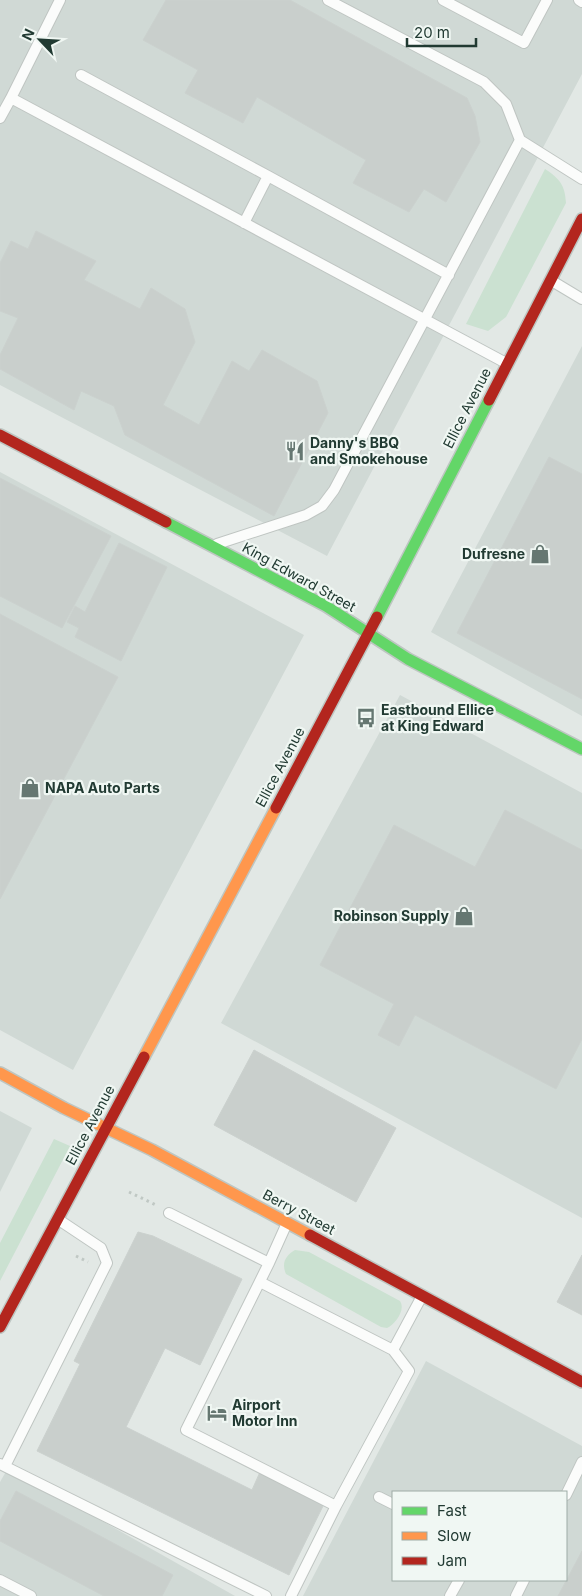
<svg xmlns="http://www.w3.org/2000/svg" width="582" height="1596" viewBox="0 0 582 1596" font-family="Inter,sans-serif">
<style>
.built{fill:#d0d9d5;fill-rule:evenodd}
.green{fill:#cbe1d1}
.building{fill:#c9cfcc;stroke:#cbd1ce}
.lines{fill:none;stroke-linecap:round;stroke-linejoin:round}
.lane-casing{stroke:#bfc5c2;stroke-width:12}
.fast-casing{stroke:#bec6c2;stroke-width:14}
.slow-casing{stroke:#bec6c2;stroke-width:14}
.jam-casing{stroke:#bec6c2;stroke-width:14}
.path{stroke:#c0c8c4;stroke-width:3;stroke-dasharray:2.5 4;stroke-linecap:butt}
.lane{stroke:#fbfcfb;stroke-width:10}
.fast{stroke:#63d668;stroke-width:11}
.slow{stroke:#ff974d;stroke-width:11}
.jam{stroke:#b3261e;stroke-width:11}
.labels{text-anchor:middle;stroke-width:4.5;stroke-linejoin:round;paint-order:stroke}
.street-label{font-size:14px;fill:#213a32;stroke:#f0f7f3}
.poi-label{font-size:14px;font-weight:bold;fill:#213a32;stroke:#f0f7f3;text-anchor:start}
</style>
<rect width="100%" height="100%" fill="#e2e8e5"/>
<path class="built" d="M0 0H582V74L327 556 0 385Z
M582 346V716L431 632Z
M0 472 304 635 73 1070 0 1030Z
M400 695 582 793V1218L221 1023Z
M0 1111 32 1128 0 1192Z
M426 1361 582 1446V1596H303ZM393 1492H566V1580H393Z
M8 1468 235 1596H0V1482Z"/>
<path class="green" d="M545 169C560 179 565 185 566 203L506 317 488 331 466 324Z
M54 1139 70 1146 0 1281V1243Z
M295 1250 309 1252 400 1301C406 1310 395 1324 387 1328L381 1327 286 1274C281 1263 286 1255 295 1250Z"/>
<path class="building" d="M166 0H290L467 98 475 116 480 142 446 202 424 189 409 212 353 183 366 160 257 97 243 123 185 93 198 70 143 40Z
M36 231 96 261 84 280 140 309 151 288 185 309 195 342 163 405 199 425 232 361 249 371 262 350 317 381 328 413 274 516 125 435 114 406 81 391 74 410 0 369V355L18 318 0 311V263L11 241 28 249Z
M549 457 582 474V699L457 633Z
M0 478 111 536 62 628 0 596Z
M119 543 167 567 121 661 75 637 79 628 67 622 75 606 85 612Z
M0 614 118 677 0 899Z
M505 810 582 850V1039L556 1089 415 1015 399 1046 378 1035 394 1004 320 965 394 825 475 867Z
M254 1050 396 1128 356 1202 214 1125Z
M138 1232 153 1236 242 1279 200 1365 165 1348 126 1427 252 1490 260 1472 324 1504 289 1575 37 1451 80 1364 74 1361Z
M582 1255V1315L557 1302Z
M16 1491 173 1575 162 1596H104L0 1541V1521Z
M582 1551V1596H558Z"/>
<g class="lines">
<defs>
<path id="lane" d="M328 0 484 82 506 104 520 140
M443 0 524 43 547 0
M579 0 582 2
M81 75 268 176
M11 98 60 0
M0 118 11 98 506 363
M244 223 268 176 449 275
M552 281 582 299
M217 544 306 515 322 506 334 490 520 140 582 179
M169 1213 269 1263
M287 1223 269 1263 186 1430 336 1506
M260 1282 393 1350 422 1296
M0 1464 266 1596
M5 1466 107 1263 101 1248 59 1220
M566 1495 582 1462
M379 1497 393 1504
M0 1580 31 1596
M291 1596 336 1506 409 1371 393 1350
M450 1596 459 1580
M516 1596 524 1580"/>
<path id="fast" d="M166 522 326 606 408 659 582 749
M377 617 489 400"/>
<path id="slow" d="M144 1057 276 808
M0 1073 64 1108 152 1150 310 1235"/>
<path id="jam" d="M489 400 582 219
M0 435 166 522
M276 808 377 617
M310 1235 582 1382
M0 1327 144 1057"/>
</defs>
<use href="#lane" class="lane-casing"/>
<use href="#fast" class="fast-casing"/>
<use href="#slow" class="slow-casing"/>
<use href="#jam" class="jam-casing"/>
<path class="path" d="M129 1192 156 1205
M76 1256 88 1262"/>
<use href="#lane" class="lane"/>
<use href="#fast" class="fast"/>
<use href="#slow" class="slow"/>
<use href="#jam" class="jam"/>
</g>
<defs>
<symbol id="restaurant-bare" viewBox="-9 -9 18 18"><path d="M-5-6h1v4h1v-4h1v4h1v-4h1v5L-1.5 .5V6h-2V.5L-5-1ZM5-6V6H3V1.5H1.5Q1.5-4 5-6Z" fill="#657771" stroke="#f0f7f3" stroke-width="2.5" paint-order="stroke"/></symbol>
<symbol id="shop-bare" viewBox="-9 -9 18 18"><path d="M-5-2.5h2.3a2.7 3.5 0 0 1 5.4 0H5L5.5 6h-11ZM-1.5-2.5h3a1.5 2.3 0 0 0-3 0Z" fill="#657771" stroke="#f0f7f3" stroke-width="2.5" paint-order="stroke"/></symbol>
<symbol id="bus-bare" viewBox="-9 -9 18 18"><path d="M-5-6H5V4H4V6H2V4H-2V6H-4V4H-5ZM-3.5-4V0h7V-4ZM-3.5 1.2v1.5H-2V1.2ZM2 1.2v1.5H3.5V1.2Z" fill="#657771" stroke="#f0f7f3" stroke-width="2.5" paint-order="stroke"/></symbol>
<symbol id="hotel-bare" viewBox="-9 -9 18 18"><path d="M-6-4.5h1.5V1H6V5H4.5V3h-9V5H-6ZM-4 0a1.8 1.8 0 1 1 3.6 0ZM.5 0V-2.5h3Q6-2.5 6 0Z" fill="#657771" stroke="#f0f7f3" stroke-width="2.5" paint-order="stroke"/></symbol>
</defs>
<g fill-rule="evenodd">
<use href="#restaurant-bare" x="281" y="437" width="28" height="28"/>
<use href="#shop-bare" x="526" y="540" width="28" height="28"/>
<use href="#bus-bare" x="352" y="704" width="28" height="28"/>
<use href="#shop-bare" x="16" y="774" width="28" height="28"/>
<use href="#shop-bare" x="450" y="902" width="28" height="28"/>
<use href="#hotel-bare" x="203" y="1399" width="28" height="28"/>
</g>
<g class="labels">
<g class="street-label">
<text transform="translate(467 408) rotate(-63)" y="5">Ellice Avenue</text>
<text transform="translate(299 577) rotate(29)" y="5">King Edward Street</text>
<text transform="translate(280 767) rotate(-62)" y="5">Ellice Avenue</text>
<text transform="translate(90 1125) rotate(-62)" y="5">Ellice Avenue</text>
<text transform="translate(299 1212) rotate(28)" y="5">Berry Street</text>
</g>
<g class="poi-label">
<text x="310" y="448">Danny's BBQ<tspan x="310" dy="16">and Smokehouse</tspan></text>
<text x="525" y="559" text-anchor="end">Dufresne</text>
<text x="381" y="715">Eastbound Ellice<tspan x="381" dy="16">at King Edward</tspan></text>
<text x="45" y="793">NAPA Auto Parts</text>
<text x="449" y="921" text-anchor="end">Robinson Supply</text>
<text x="232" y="1410">Airport<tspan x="232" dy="16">Motor Inn</tspan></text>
</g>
</g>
<rect x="392" y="1491" width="175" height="90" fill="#f0f7f3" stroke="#9daba6"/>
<rect x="402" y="1507" width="25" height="8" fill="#63d668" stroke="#9daba6"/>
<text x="437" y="1516" font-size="15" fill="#213a32">Fast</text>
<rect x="402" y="1532" width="25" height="8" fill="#ff974d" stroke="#9daba6"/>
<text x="437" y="1541" font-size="15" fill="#213a32">Slow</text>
<rect x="402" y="1557" width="25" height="8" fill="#b3261e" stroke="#9daba6"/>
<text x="437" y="1566" font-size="15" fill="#213a32">Jam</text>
<g transform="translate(40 40) rotate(295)" stroke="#f0f7f3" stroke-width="4" paint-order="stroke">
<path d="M0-4L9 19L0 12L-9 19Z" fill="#213a32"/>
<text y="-8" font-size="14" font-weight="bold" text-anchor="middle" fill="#213a32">N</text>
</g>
<path d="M407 38v8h69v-8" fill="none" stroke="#213a32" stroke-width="2.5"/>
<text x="414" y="38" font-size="15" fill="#213a32" stroke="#f0f7f3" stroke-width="4" paint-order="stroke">20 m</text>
</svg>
